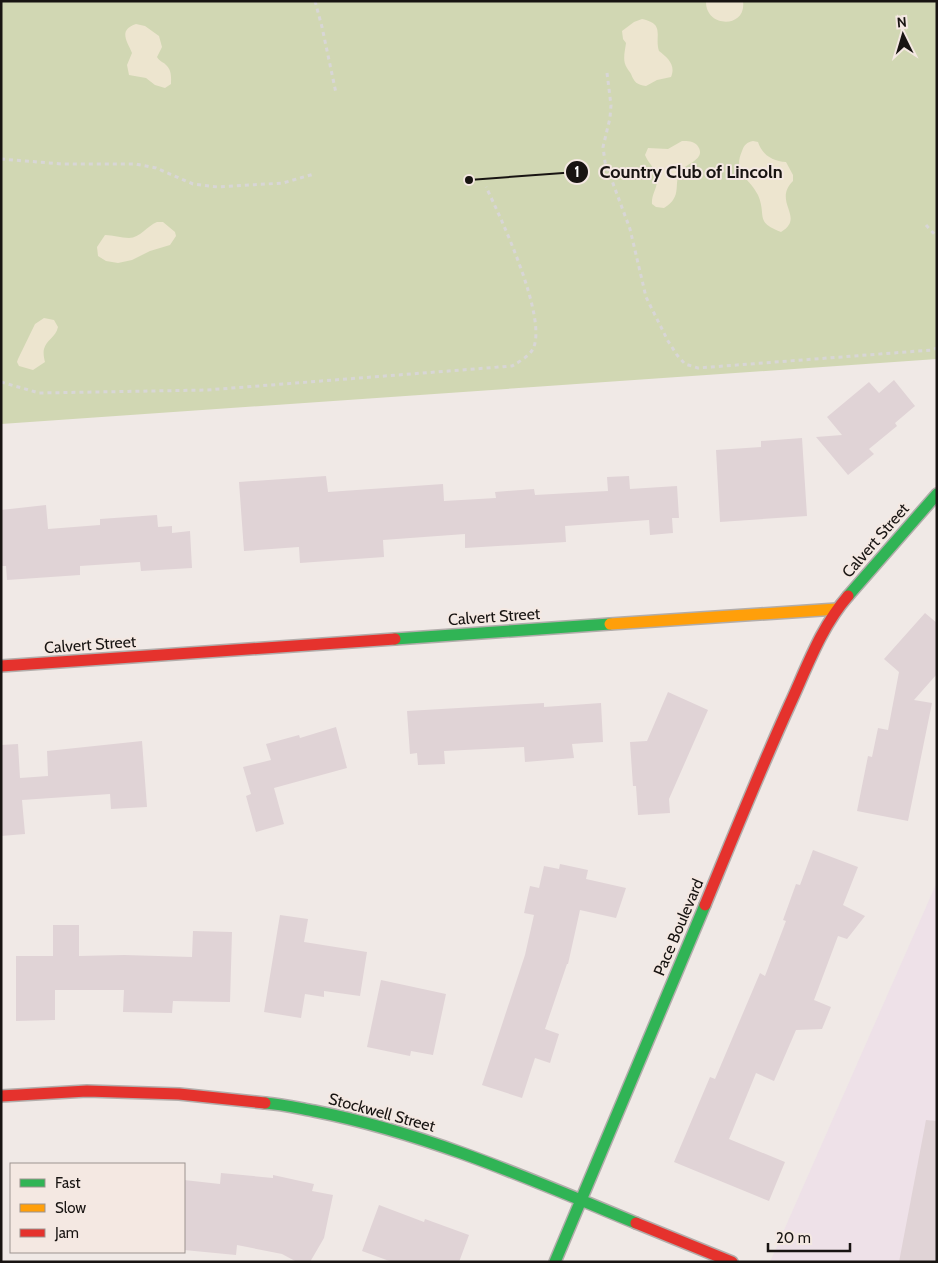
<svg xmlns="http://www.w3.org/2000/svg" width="938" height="1263" viewBox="0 0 938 1263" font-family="Cabin,sans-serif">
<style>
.commercial{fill:#eee1e8}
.green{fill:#d1d7b3}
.sand{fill:#ede5cf}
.building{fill:#e0d3d6}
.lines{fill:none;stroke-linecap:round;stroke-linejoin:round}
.fast-casing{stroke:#b2adab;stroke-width:14}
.slow-casing{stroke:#b2adab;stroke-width:14}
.jam-casing{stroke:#b2adab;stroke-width:14}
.path{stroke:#d8d6d6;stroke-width:3;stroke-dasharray:4 4;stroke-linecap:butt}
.fast{stroke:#30b455;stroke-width:11}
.slow{stroke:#ff9f0a;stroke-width:11}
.jam{stroke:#e5322d;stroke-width:11}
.labels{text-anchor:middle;stroke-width:4;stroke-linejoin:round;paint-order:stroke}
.street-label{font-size:16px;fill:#181412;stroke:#f4e8e2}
.leader{fill:none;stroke:#181412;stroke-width:2}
.callout-dot{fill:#181412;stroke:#f4e8e2;stroke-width:2}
.mark-label{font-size:15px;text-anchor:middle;font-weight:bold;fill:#fff}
.callout-label{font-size:18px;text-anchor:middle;font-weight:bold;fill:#181412;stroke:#f4e8e2;stroke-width:4;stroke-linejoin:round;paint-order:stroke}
</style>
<rect width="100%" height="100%" fill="#f0e9e6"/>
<path class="commercial" d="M937 882V1262H770Z"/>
<path class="green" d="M1 1H937V359L1 424Z"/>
<path class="sand" d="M706 1H743C747 29 705 28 706 1Z
M642 19C666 24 654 36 659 51 668 58 676 65 671 77L657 80 646 86C637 85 634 82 631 74 630 72 628 70 627 68 622 61 625 51 626 43L623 39 622 31 634 22Z
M136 24 145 26 159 36 162 47 157 57C160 62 164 62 167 66 172 71 171 79 171 84L165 88 155 85 146 78 129 75 127 65 132 53C127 41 118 30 136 24Z
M682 141C688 141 693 141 697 145 708 159 686 163 681 171 672 183 684 196 664 208L656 207 652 204C651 194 659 186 657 176 655 168 648 163 645 155L648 148 668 149Z
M753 141 758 142C762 155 773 161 786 162L793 175V181C772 202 806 217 781 232 754 222 767 216 758 195 750 178 732 174 742 151 744 145 747 142 753 141Z
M157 222H163L175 232 176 236 170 245 150 251 132 260 118 263 106 261 98 256 97 247 105 235C113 235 121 238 129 238 140 238 147 226 157 222Z
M44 318 54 320 58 327C56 337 46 340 44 349 43 353 44 358 45 362L33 370 19 366 17 362 18 359 35 324Z"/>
<path class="building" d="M894 380 915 406 895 423 897 426 869 449 874 454 848 475 816 437 842 435 827 417 869 382 879 393Z
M802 438 807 516 720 522 716 450 761 447V441Z
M326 476 328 492 443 484 444 501 496 498 495 492 534 489 535 495 608 491 607 477 629 476 630 489 677 486 679 518H672L673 533 650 535 649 520 565 526 566 542 465 548V534L383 540 384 557 300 563 299 547 244 551 239 482Z
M46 505 48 529 100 525V519L157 515 158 527 172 526V533L190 531 192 568 141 571 140 562 80 566V575L7 580 6 566H1V510Z
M925 613 937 623V674L914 700 932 703 908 821 857 811 868 756 872 757 878 728 888 730 899 672 884 659Z
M668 692 708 710 669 799 670 813 638 815 636 786H633L630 742 647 741Z
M544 703V707L601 703 603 742 572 744 574 758 525 762 524 747 444 751 445 764 418 765 417 753 410 754 407 711Z
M336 727 347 768 274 788 284 824 256 832 246 796 251 794 243 767 271 760 266 744 299 735 300 738Z
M142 741 147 807 111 809 110 794 22 800 25 834 1 836V745L18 744 20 778 48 776 47 751Z
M813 850 858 867 843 905 865 916 847 939 838 936 814 1000 831 1007 822 1029 796 1030 774 1081 756 1073 729 1139 785 1162 769 1201 674 1162 710 1077 715 1079 760 973 765 976 786 921 783 920 796 884 800 885Z
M560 864 588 870 586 879 626 888 616 918 580 910 568 964H567L545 1029 559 1034 550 1063 535 1058 522 1098 482 1085 525 955 534 915 524 913 530 886 539 888 544 866 559 869Z
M280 915 308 919 304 942 367 952 360 996 324 991V997L305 994 301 1018 264 1012Z
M53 925H79V956L124 955 192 957 193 931 232 932 230 1002 173 1001 172 1013 123 1012 124 990H55V1020L16 1021V956H53Z
M381 980 446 994 433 1055 411 1051 410 1056 367 1047Z
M926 1120 937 1121V1262H899Z
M221 1173 273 1178V1175L314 1184 312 1191 333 1195 324 1238 310 1262H297L282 1254 237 1245 236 1255 184 1250V1180L220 1184Z
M379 1205 424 1222 425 1219 469 1235 459 1262H392L362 1251Z"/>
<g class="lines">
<defs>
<path id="fast" d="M848 596 937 494
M395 639 610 624
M265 1103C281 1104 298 1108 314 1111 426 1133 530 1179 636 1223
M555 1262 705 905"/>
<path id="slow" d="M610 624 837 609"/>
<path id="jam" d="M1 666 395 639
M705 905C733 837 760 770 790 704 807 667 821 627 848 596
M1 1096 87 1091 179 1094 265 1103
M636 1223 732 1262"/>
</defs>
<use href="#fast" class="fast-casing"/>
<use href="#slow" class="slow-casing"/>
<use href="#jam" class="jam-casing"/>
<path class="path" d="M315 1 322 27 336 93
M607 73 611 105 610 118 603 147 605 162 630 229 646 297 668 341 677 355 685 364 698 368 932 350 937 348
M1 159 62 164H136L156 168 193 184 218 187 283 183 314 174
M926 225 937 237
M1 382 39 393 207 390 512 366C519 362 529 356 533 349 548 318 501 218 486 187"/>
<use href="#fast" class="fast"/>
<use href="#slow" class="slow"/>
<use href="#jam" class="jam"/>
</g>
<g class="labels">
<g class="street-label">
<text transform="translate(875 540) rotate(-49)" y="6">Calvert Street</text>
<text transform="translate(494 616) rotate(-4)" y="6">Calvert Street</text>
<text transform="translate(90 644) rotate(-4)" y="6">Calvert Street</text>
<text transform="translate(678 927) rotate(-67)" y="6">Pace Boulevard</text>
<text transform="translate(382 1112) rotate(15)" y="6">Stockwell Street</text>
</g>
</g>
<path class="leader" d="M469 180L577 172"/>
<g class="callout-dot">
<circle cx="469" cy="180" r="5"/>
<circle cx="577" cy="172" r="12"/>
</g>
<g class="mark-label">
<text x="577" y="177">1</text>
</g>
<g class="callout-label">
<text x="691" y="178">Country Club of Lincoln</text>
</g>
<rect width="938" height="1263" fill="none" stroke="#181412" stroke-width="5"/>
<rect x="10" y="1163" width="175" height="90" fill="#f4e8e2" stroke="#9c938f"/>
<rect x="20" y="1179" width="25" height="8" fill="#30b455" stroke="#9c938f"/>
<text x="55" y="1188" font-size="15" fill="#181412">Fast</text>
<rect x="20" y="1204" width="25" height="8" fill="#ff9f0a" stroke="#9c938f"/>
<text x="55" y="1213" font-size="15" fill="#181412">Slow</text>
<rect x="20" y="1229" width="25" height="8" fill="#e5322d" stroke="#9c938f"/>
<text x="55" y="1238" font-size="15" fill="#181412">Jam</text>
<g transform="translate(903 35) rotate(355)" stroke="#f4e8e2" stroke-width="4" paint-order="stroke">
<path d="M0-4L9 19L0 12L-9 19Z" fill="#181412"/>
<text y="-8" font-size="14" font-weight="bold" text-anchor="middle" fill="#181412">N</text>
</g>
<path d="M768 1243v8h82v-8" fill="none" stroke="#181412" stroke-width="2.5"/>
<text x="776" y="1243" font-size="15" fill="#181412" stroke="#f4e8e2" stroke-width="4" paint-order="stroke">20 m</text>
</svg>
